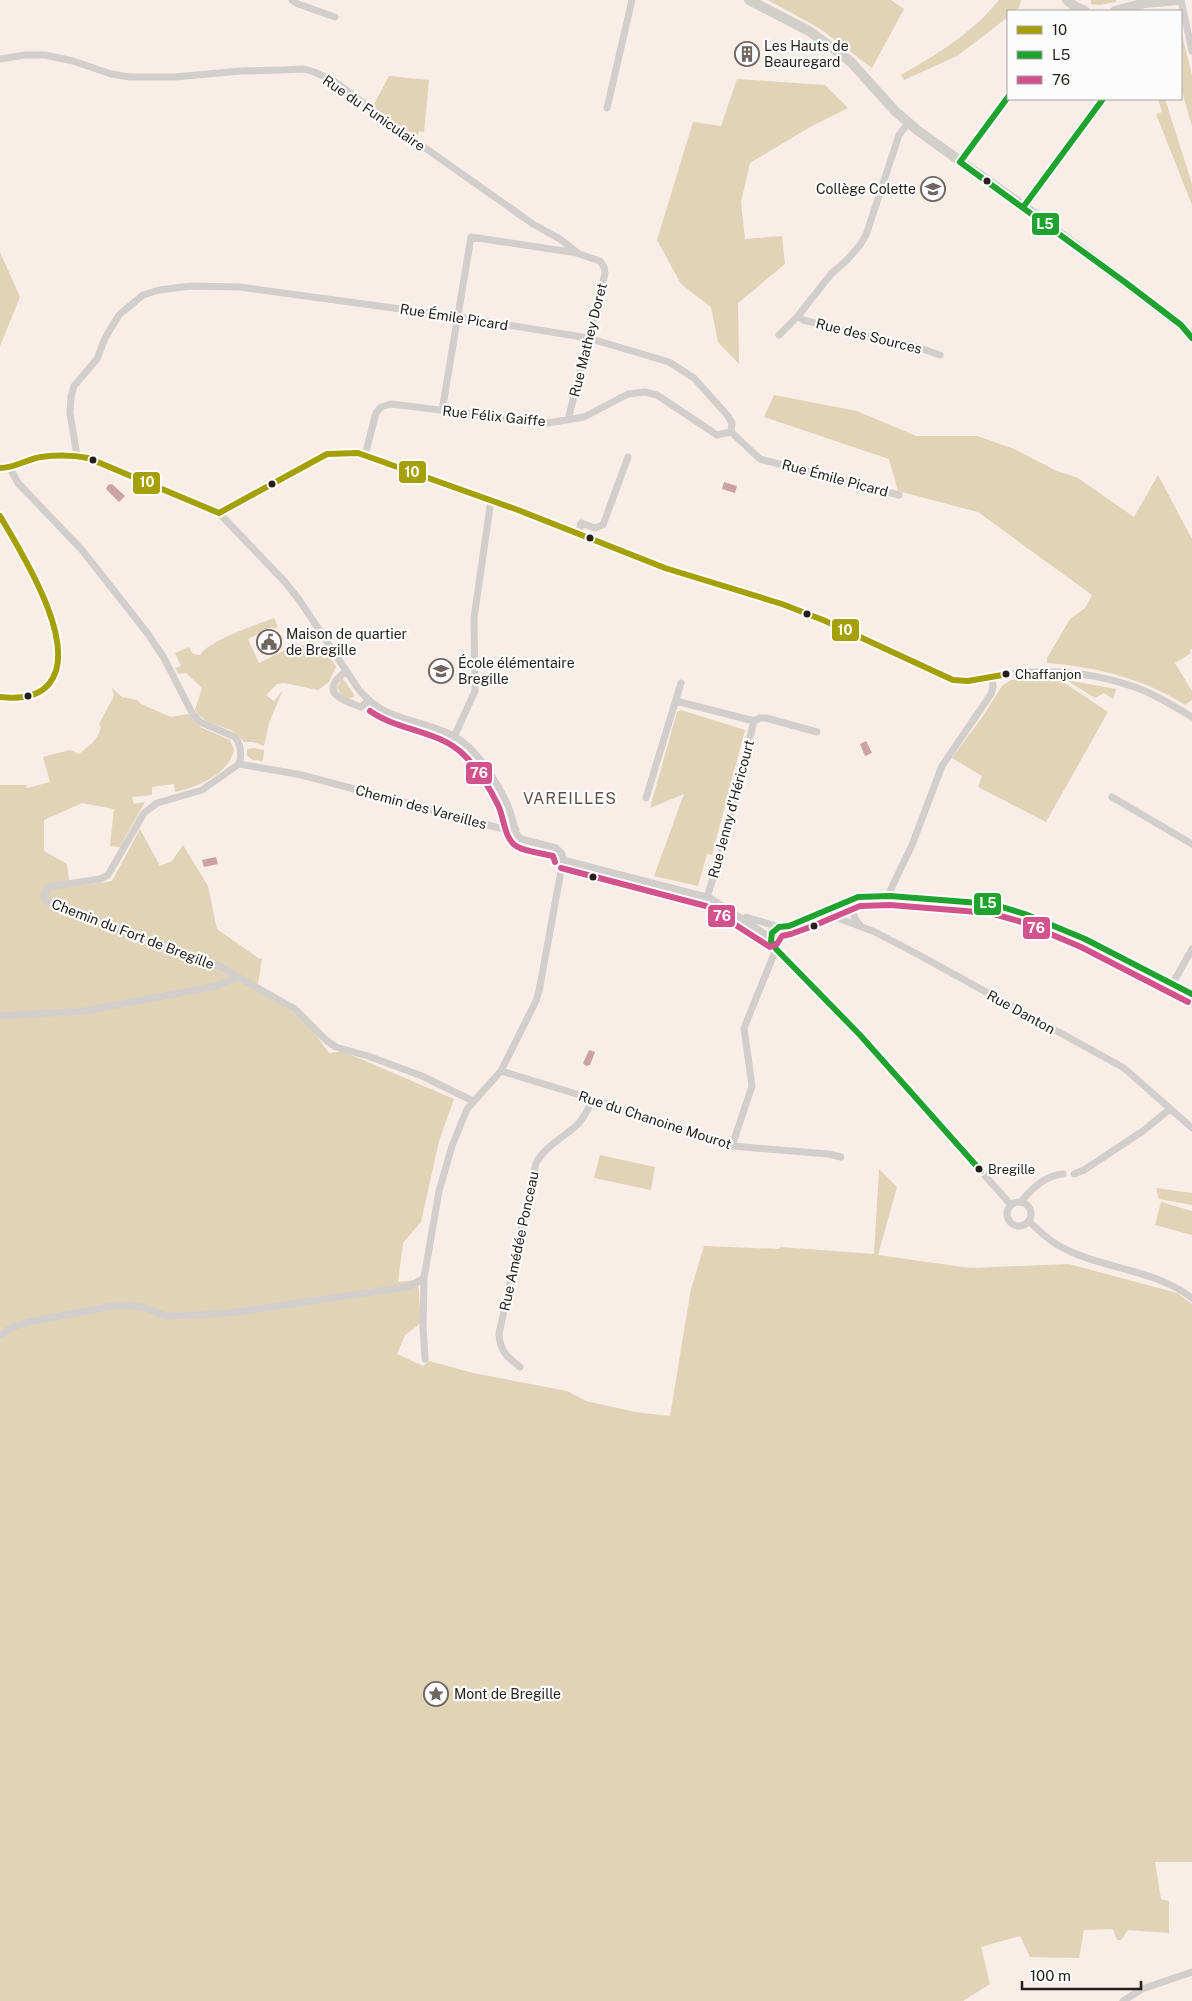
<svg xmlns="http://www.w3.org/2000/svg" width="1192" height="2001" viewBox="0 0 1192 2001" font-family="'Public Sans',sans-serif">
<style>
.green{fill:#e1d3b5}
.water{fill:#cca1a7}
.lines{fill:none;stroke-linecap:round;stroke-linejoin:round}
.street{stroke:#d1cecc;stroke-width:7}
.secondary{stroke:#d2cec9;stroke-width:10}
.bus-1-casing{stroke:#fcfcfc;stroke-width:10}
.bus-2-casing{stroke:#fcfcfc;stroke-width:10}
.bus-3-casing{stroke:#fcfcfc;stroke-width:10}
.bus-1{stroke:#a4a006;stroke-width:6}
.bus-2{stroke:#1fa22e;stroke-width:6}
.bus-3{stroke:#d2528b;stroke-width:6}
.bus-dot{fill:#251e1a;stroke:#fcfcfc;stroke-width:2}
.labels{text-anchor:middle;stroke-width:4.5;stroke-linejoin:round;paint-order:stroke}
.bus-label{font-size:13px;fill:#251e1a;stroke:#fcfcfc;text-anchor:start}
.poi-label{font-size:14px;fill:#251e1a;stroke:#fcfcfc;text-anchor:start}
.street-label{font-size:14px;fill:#251e1a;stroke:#fcfcfc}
.quarter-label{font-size:16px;letter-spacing:1px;fill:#5f4f46;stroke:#fcfcfc}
.line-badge{stroke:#fcfcfc;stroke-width:2}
.badge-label{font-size:14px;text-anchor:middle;font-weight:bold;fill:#fff}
</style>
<rect width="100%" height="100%" fill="#f8ede7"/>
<path class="green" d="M768 0H891L904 9 872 68 819 28Z
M999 0H1021L1019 8 1014 11H1008V17L957 56 904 80 901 75C938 54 972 33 999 0Z
M1091 0H1116V2L1100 5 1091 4Z
M1181 31 1192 75V126L1181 88Z
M389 76 429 80 424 132 419 131 418 135 405 130 373 106Z
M737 79 825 85 848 108 810 127 750 163 741 202 745 239 782 236 785 264 738 303 739 364 718 342 711 307 681 284 657 240 693 122 721 126Z
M1158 99H1165L1192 184V205L1156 114 1162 112Z
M0 252 20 297 0 346Z
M774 395 857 411 916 436H977L1014 449 1057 471 1078 478 1134 517 1158 475 1192 539V649L1189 651 1191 653 1175 663 1192 691V700L1185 705C1143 678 1096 667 1047 663V658L1070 619 1085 608 1092 595 978 512 898 491 889 459 764 417Z
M274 618 278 627 274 629 272 627 248 639 259 663 285 650 292 643 305 646 311 638 324 659 329 656 336 667 329 682 318 690 284 683 277 684 266 695 274 701 283 690 269 723 264 746 253 742H244C240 738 237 733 232 731 218 724 204 724 195 710L202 688 186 673 179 674 175 668 181 666 175 653 189 647 193 654 200 655C209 640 256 625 274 618Z
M1025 678H1057L1108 712 1046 822 978 787 982 776 952 758 983 716 1002 686 1011 680Z
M342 679 344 680 355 696C347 702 340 695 337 687Z
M1066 680 1116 689 1113 699 1104 693 1095 698Z
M112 688 122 697 137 700 141 704 171 717 188 714 200 727 230 740 234 750C228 775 197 787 175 792L174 784 152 787V795L132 797 134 804 145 802 120 847 110 846 114 809 82 803 44 820V851L67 864 70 887 112 881 140 829 160 866 172 861 183 845 208 886 217 929 258 958 262 959 258 984 243 979 286 1006 312 1029 329 1053 342 1051 454 1099 439 1141 421 1222 403 1243 398 1282 418 1280 421 1323 405 1335 397 1354 423 1366 429 1361 473 1373 567 1391 586 1401 635 1412 670 1416 691 1289 704 1246 779 1249 780 1247 874 1254 879 1169 897 1187 878 1255 970 1268 1069 1264 1177 1293 1192 1304V1862H1155L1161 1899 1169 1901V1933L1128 1930 1121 1940H1117L1113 1929 1084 1930 1079 1958 1030 1957 1020 1936 981 1947 990 1984 963 2001H0V785H26L27 788 50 782 43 757 70 750 79 754C89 746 98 740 101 727L99 724 114 696Z
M681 710 745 730 712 855 707 854 698 886 654 876 684 794 650 808 677 712Z
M254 748 264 750 263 761 253 760 247 756V749Z
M600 1155 655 1167 651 1190 594 1178Z
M1156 1188 1192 1193V1205L1159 1199Z
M1161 1202 1192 1211V1235L1155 1225Z"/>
<path class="water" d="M724 482 737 486 735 493 722 489Z
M112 484 125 496 119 502 106 489 108 485Z
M866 741 872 753 865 756 860 744Z
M216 857 218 864 204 867 202 860Z
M589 1050 595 1052 590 1065 586 1066 583 1063Z"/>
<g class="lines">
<path class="street" d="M292 0 298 4 335 17
M1181 0 1192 51
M0 59 25 55H45L73 61 111 74 130 77H175L241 71 281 70 304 69 314 72 334 81 394 126 533 224 560 239 579 254 600 261 604 267 605 273 568 420
M607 108 632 0
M908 123 899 135 866 235 860 245 847 260 831 274 798 316 803 320 895 344 911 345 940 355
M960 162 1008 97
M779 335 798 316
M442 411 471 237 577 253
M731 432 760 459 899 495
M365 455 376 413 381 407 391 404 548 423 584 417 628 394 645 392 657 395 717 435 731 432
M77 456 70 413 71 397 74 386 97 359 105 338 119 315 143 295 159 290 191 286 240 287 459 317 588 338 669 362 694 378 728 416 732 423 731 432
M0 468H10L40 457 77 456 88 458 143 481 219 513 285 582 300 601 359 690C366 698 374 705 383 710 408 723 441 725 464 743 480 755 500 787 508 806 512 815 513 825 517 835L521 839 556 848 562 854 563 860 539 991 536 1001 501 1071 467 1109 452 1146 439 1191 424 1278 423 1327 425 1359
M219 513 327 454 358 453 518 510 665 568 723 587 782 604 823 620 953 680C975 682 996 674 1018 673 1061 669 1105 675 1145 691 1161 698 1177 708 1192 717
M0 516C20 551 64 622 59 663 58 673 51 683 44 689 32 698 14 699 0 697
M578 534 581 523 595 528 603 525 628 457
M345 672C319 692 341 700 361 707L369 700
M676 701 754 721 760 718H766L817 732
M454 737 475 691 474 618 491 500
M239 764 302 775 499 828 516 830
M1112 797 1192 844
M646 798 681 683
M563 860 710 898 771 938
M890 896V891L912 845 942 766 991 694 993 687 992 677
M707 897 722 850 754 721
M858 897C852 908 851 916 860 925
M826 911 830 915 875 932 919 955 1124 1068 1192 1128
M746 917 779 927
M238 977 295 1009 327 1041 336 1047 368 1056 422 1076 473 1101
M1173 983 1192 949
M0 1016 85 1011 216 986 238 977 219 966 46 901 44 894 48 887 100 879 108 875 144 813 157 803 202 790 239 764C242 754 241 745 235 737L200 722 192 713 164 658 148 634 82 550 18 483 10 468
M501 1071 593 1099 732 1146 828 1154 841 1157
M732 1146 752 1086 744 1028 776 949
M1074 1174 1084 1170 1143 1131 1170 1109
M1007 1214a12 12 0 1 1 24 0a12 12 0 1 1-24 0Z
M1020 1202C1033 1189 1043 1176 1063 1174
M1011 1205 860 1035 776 949 771 938 774 930 779 927 789 926 810 918 858 897 890 896 992 904 1025 914 1085 939 1192 994
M1029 1222C1038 1229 1046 1238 1056 1244 1097 1269 1151 1267 1192 1298
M0 1335 13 1327 28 1322 119 1305 142 1307 166 1316 197 1315 230 1313 408 1287 424 1278
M520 1367C507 1357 500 1351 499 1334L536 1163C546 1145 565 1137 579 1123 585 1116 589 1107 593 1099
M1123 2001 1142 1989 1192 1972"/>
<path class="secondary" d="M749 0 809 31 850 61 895 111 917 130 1026 208 1181 325 1192 338
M1067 0 1074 6 1085 11
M1115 11 1145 3 1179 0
M1024 206 1103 99"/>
<defs>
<path id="bus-1" d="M0 468C15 468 27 459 41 457 56 455 73 455 88 458L219 513
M219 513 327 454 358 453 518 510 665 568 782 604 823 620 953 680 968 681 1008 674
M0 516C21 552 81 646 49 684 37 698 17 699 0 697"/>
<path id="bus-2" d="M1008 97 960 162 1126 283 1181 325 1192 338
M1024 206 1103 99
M772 933 779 927 789 926 858 897 890 896 992 904 1025 914 1085 939 1192 994
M772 933 771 941 776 949 860 1035 981 1171"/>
<path id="bus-3" d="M370 711C398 731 438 730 463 754 478 768 489 787 498 805 504 817 504 838 516 846 525 852 542 853 553 856L555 862
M561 868 706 906 770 947 777 944 782 936 791 934 813 926 860 906 890 905 990 913 1022 922 1081 947 1188 1002"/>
</defs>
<use href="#bus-1" class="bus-1-casing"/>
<use href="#bus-2" class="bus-2-casing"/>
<use href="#bus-3" class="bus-3-casing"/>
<use href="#bus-1" class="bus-1"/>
<use href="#bus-2" class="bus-2"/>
<use href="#bus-3" class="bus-3"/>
</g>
<defs>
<symbol id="building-ring" viewBox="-11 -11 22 22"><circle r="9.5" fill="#fcfcfc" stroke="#6f6662" stroke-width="1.5"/><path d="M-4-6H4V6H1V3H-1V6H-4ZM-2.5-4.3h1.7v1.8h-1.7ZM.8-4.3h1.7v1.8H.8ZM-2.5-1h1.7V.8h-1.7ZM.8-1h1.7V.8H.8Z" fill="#6f6662"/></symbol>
<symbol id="school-ring" viewBox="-11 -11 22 22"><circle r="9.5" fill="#fcfcfc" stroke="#6f6662" stroke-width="1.5"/><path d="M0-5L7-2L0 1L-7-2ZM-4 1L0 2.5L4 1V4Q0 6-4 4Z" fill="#6f6662"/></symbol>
<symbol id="civic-ring" viewBox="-11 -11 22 22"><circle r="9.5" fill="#fcfcfc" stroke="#6f6662" stroke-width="1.5"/><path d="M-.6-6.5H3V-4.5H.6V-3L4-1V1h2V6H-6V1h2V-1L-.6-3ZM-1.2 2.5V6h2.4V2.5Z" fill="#6f6662"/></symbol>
<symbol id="sight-ring" viewBox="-11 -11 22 22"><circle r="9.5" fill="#fcfcfc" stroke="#6f6662" stroke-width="1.5"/><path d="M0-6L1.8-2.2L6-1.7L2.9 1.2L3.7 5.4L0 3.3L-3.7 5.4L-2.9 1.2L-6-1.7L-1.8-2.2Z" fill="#6f6662"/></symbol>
</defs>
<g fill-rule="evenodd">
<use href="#building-ring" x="733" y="40" width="28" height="28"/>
<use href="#school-ring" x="919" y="175" width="28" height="28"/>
<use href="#civic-ring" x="255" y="628" width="28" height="28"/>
<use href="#school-ring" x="427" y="657" width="28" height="28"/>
<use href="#sight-ring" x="422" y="1680" width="28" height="28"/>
</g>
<g class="bus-dot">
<circle cx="987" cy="181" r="4.5"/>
<circle cx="93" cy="460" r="4.5"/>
<circle cx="272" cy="484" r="4.5"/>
<circle cx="590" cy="538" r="4.5"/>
<circle cx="807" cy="614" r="4.5"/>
<circle cx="1006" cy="674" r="4.5"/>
<circle cx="28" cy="696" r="4.5"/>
<circle cx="593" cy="877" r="4.5"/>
<circle cx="814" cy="926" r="4.5"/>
<circle cx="979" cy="1169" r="4.5"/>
</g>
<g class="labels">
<g class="bus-label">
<text x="1015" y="679">Chaffanjon</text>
<text x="988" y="1174">Bregille</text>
</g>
<g class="poi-label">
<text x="764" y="51">Les Hauts de<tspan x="764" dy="16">Beauregard</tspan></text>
<text x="916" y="194" text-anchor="end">Collège Colette</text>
<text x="286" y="639">Maison de quartier<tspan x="286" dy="16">de Bregille</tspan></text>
<text x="458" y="668">École élémentaire<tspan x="458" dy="16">Bregille</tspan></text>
<text x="454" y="1699">Mont de Bregille</text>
</g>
<g class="street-label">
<text transform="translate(374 113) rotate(35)" y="5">Rue du Funiculaire</text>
<text transform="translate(454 317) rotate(9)" y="5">Rue Émile Picard</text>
<text transform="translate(869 336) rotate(14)" y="5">Rue des Sources</text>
<text transform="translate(588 340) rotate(-76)" y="5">Rue Mathey Doret</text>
<text transform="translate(494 416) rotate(6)" y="5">Rue Félix Gaiffe</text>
<text transform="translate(835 478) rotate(15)" y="5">Rue Émile Picard</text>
<text transform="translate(421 807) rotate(15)" y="5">Chemin des Vareilles</text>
<text transform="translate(731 809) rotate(-75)" y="5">Rue Jenny d'Héricourt</text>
<text transform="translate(133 934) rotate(21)" y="5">Chemin du Fort de Bregille</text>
<text transform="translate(1021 1012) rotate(29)" y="5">Rue Danton</text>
<text transform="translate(655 1120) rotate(18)" y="5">Rue du Chanoine Mourot</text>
<text transform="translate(519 1241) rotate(-78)" y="5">Rue Amédée Ponceau</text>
</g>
<g class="quarter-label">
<text x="570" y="804">VAREILLES</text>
</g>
</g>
<g class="line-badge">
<rect x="1031" y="212" width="29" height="24" rx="5" fill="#1fa22e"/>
<rect x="398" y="460" width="29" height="24" rx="5" fill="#a4a006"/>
<rect x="132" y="471" width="29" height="24" rx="5" fill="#a4a006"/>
<rect x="831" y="618" width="29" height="24" rx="5" fill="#a4a006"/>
<rect x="465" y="761" width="28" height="24" rx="5" fill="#d2528b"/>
<rect x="973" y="892" width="29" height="24" rx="5" fill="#1fa22e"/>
<rect x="707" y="904" width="29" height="24" rx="5" fill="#d2528b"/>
<rect x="1022" y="916" width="29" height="24" rx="5" fill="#d2528b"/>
</g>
<g class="badge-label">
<text x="1045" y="229">L5</text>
<text x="412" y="477">10</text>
<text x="147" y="487">10</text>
<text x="845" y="635">10</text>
<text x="479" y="778">76</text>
<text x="988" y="908">L5</text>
<text x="722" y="921">76</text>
<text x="1036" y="933">76</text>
</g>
<rect x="1007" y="10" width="175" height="90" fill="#fcfcfc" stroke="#a6a3a2"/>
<rect x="1017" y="26" width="25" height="8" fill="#a4a006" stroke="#a6a3a2"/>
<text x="1052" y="35" font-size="15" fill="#251e1a">10</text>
<rect x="1017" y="51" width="25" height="8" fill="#1fa22e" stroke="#a6a3a2"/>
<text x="1052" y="60" font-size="15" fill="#251e1a">L5</text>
<rect x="1017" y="76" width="25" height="8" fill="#d2528b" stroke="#a6a3a2"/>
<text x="1052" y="85" font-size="15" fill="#251e1a">76</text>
<path d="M1022 1981v8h119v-8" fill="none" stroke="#251e1a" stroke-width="2.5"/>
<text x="1030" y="1981" font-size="15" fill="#251e1a" stroke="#fcfcfc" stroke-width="4" paint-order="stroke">100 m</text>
</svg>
